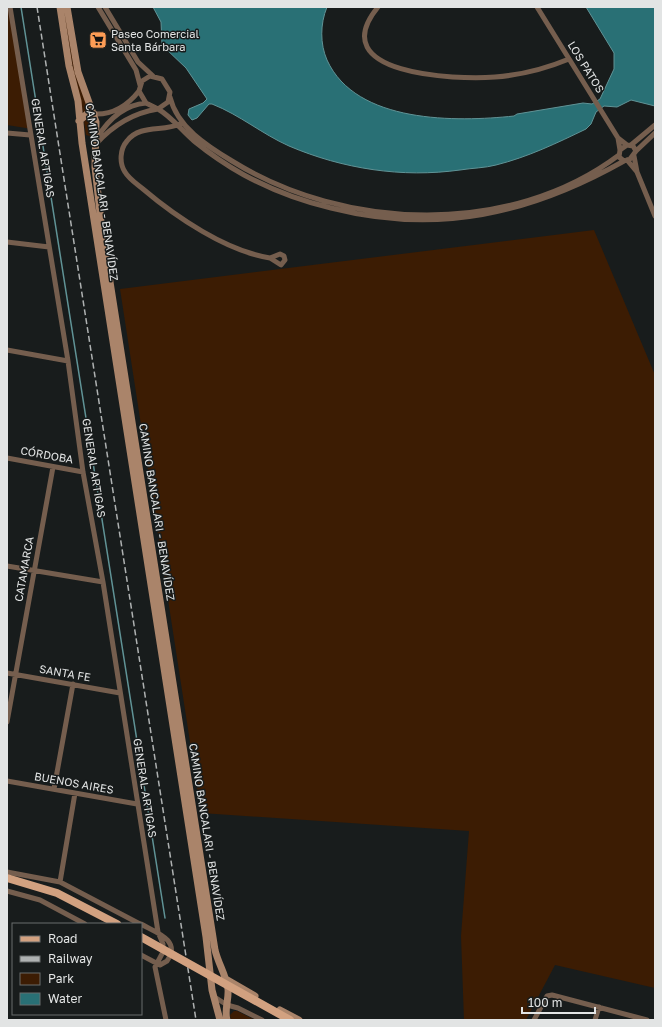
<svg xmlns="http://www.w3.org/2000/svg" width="662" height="1027" viewBox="0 0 662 1027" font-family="'Golos Text',sans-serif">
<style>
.green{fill:#3c1c03}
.water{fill:#297075;stroke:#609396}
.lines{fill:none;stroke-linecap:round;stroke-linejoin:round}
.stream{stroke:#609396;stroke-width:1.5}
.street{stroke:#755e4e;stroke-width:5}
.secondary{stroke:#aa846a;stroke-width:7}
.primary{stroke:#d2a180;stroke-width:8}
.rail{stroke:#afb2b2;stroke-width:1.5;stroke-dasharray:6 3;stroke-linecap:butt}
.primary-bridge{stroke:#d2a180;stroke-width:8}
.labels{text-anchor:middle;stroke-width:3;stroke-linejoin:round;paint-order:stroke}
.poi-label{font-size:11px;fill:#e2e4e4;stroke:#181c1c;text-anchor:start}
.street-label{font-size:11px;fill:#e2e4e4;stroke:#181c1c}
</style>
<rect width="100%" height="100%" fill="#181c1c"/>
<path class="green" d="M7 7H10L32 129 7 125Z
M63 7 90 110 83 113 74 77Z
M87 118H90L93 121V134L90 136 86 135 84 122Z
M594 230 655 375V988L555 965 526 1020H464L461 936 469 831 201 813 120 289Z
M234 1011H237L255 1020H231L230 1015Z"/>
<path class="water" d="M153 7H327C320 24 320 44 327 60 356 124 457 122 514 116L517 114 583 103 592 104 600 99 614 69V53L586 7H655V106L631 100 617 107 604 106 596 112 591 124 586 129C557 143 528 157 496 165 485 168 472 168 460 170 402 178 343 169 289 146 262 134 240 115 212 104H209L197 118 192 120 188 115 189 109 203 103 207 99 186 68 165 48 162 44 161 22Z"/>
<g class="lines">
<path class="stream" d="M21 7 165 918"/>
<path class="street" d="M10 7 68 361 83 472 103 582 158 932 163 944V952L155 967 166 1020
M98 7 136 70 140 85
M105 7 138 62 153 76
M378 7C322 75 456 80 495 77 521 75 545 69 569 59
M537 7 618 138
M150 76 162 79 170 92 168 102 158 109 146 103 139 91 142 81Z
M170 97C177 127 207 146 232 161 345 231 510 237 619 155
M94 114C113 115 128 105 139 91
M180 124C163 132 140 124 127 141 120 149 119 163 125 172 129 179 137 184 143 189 176 217 226 251 270 258
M7 133 30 135
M97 138C108 120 124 105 146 103
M96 144C113 125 133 113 158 109 172 117 182 131 194 141 210 154 226 165 244 175 272 190 301 201 331 208 438 235 530 214 624 161
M631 145 655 125
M620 150 618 138 627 145
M636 151 633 146 627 145 620 150 619 157 624 161 630 159 636 151 655 133
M627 160 637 172 634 156
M637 172 655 216
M7 242 49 247
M280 254 284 256 285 260 281 265 270 258Z
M7 350 68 361
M7 458 83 472
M7 566 103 582
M7 673 120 693
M7 722 53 467
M7 781 137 804
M54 789 73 684
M7 872 60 882 140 924
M60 882 75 793
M7 891 40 900 85 924
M141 924C155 932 182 940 167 961L160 965 141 955
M213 996 227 1005 238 1008 262 1020
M534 1020 547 996 552 995 647 1020
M595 1020 599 1007"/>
<path class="secondary" d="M60 7 69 66 78 101 82 143 206 937 212 990 220 1020
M67 7 78 72 96 122 95 167 102 231 215 950C218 963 226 975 228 989 229 1000 224 1010 227 1020
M79 121 87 114H94
M224 978 255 996
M280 1010 299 1020"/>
<path class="primary" d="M7 878 57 893 117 924"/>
<path class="rail" d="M37 7 196 1020"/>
<path class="primary-bridge" d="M141 937 290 1020"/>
</g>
<defs>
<symbol id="supermarket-square" viewBox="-11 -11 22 22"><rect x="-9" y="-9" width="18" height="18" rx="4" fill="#fd9c55" stroke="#181c1c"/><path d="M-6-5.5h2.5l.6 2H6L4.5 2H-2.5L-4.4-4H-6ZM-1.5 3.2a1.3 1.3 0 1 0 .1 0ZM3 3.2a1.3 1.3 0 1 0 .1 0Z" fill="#111"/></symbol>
</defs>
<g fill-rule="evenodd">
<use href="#supermarket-square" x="88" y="30" width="20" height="20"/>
</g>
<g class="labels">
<g class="poi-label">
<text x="111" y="38">Paseo Comercial<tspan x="111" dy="13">Santa Bárbara</tspan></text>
</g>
<g class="street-label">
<text transform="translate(586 67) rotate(58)" y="4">LOS PATOS</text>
<text transform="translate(43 148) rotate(81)" y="4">GENERAL ARTIGAS</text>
<text transform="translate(102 192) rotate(82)" y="4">CAMINO BANCALARI - BENAVÍDEZ</text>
<text transform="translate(47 455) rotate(10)" y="4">CÓRDOBA</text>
<text transform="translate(94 468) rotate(81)" y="4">GENERAL ARTIGAS</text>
<text transform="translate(157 512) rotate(81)" y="4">CAMINO BANCALARI - BENAVÍDEZ</text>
<text transform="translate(24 569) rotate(-80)" y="4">CATAMARCA</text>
<text transform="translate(65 673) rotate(10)" y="4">SANTA FE</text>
<text transform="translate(74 783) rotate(10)" y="4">BUENOS AIRES</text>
<text transform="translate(145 788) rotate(81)" y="4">GENERAL ARTIGAS</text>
<text transform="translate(207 832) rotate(81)" y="4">CAMINO BANCALARI - BENAVÍDEZ</text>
</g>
</g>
<rect width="662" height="1027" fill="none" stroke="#e2e4e4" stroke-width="16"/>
<rect x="12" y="923" width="130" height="92" fill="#181c1c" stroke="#696c6c"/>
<rect x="20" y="936" width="20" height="6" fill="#d2a180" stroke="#696c6c"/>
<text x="48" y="943" font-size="12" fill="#e2e4e4">Road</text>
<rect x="20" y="956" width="20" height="6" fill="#afb2b2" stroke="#696c6c"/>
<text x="48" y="963" font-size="12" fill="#e2e4e4">Railway</text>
<rect x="20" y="973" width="20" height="12" fill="#3c1c03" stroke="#696c6c"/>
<text x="48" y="983" font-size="12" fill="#e2e4e4">Park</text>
<rect x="20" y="993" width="20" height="12" fill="#297075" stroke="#696c6c"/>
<text x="48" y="1003" font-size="12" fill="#e2e4e4">Water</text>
<path d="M522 1007v6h73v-6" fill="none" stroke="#e2e4e4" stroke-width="2"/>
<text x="528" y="1007" font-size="12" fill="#e2e4e4" stroke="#181c1c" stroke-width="3" paint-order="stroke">100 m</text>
</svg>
